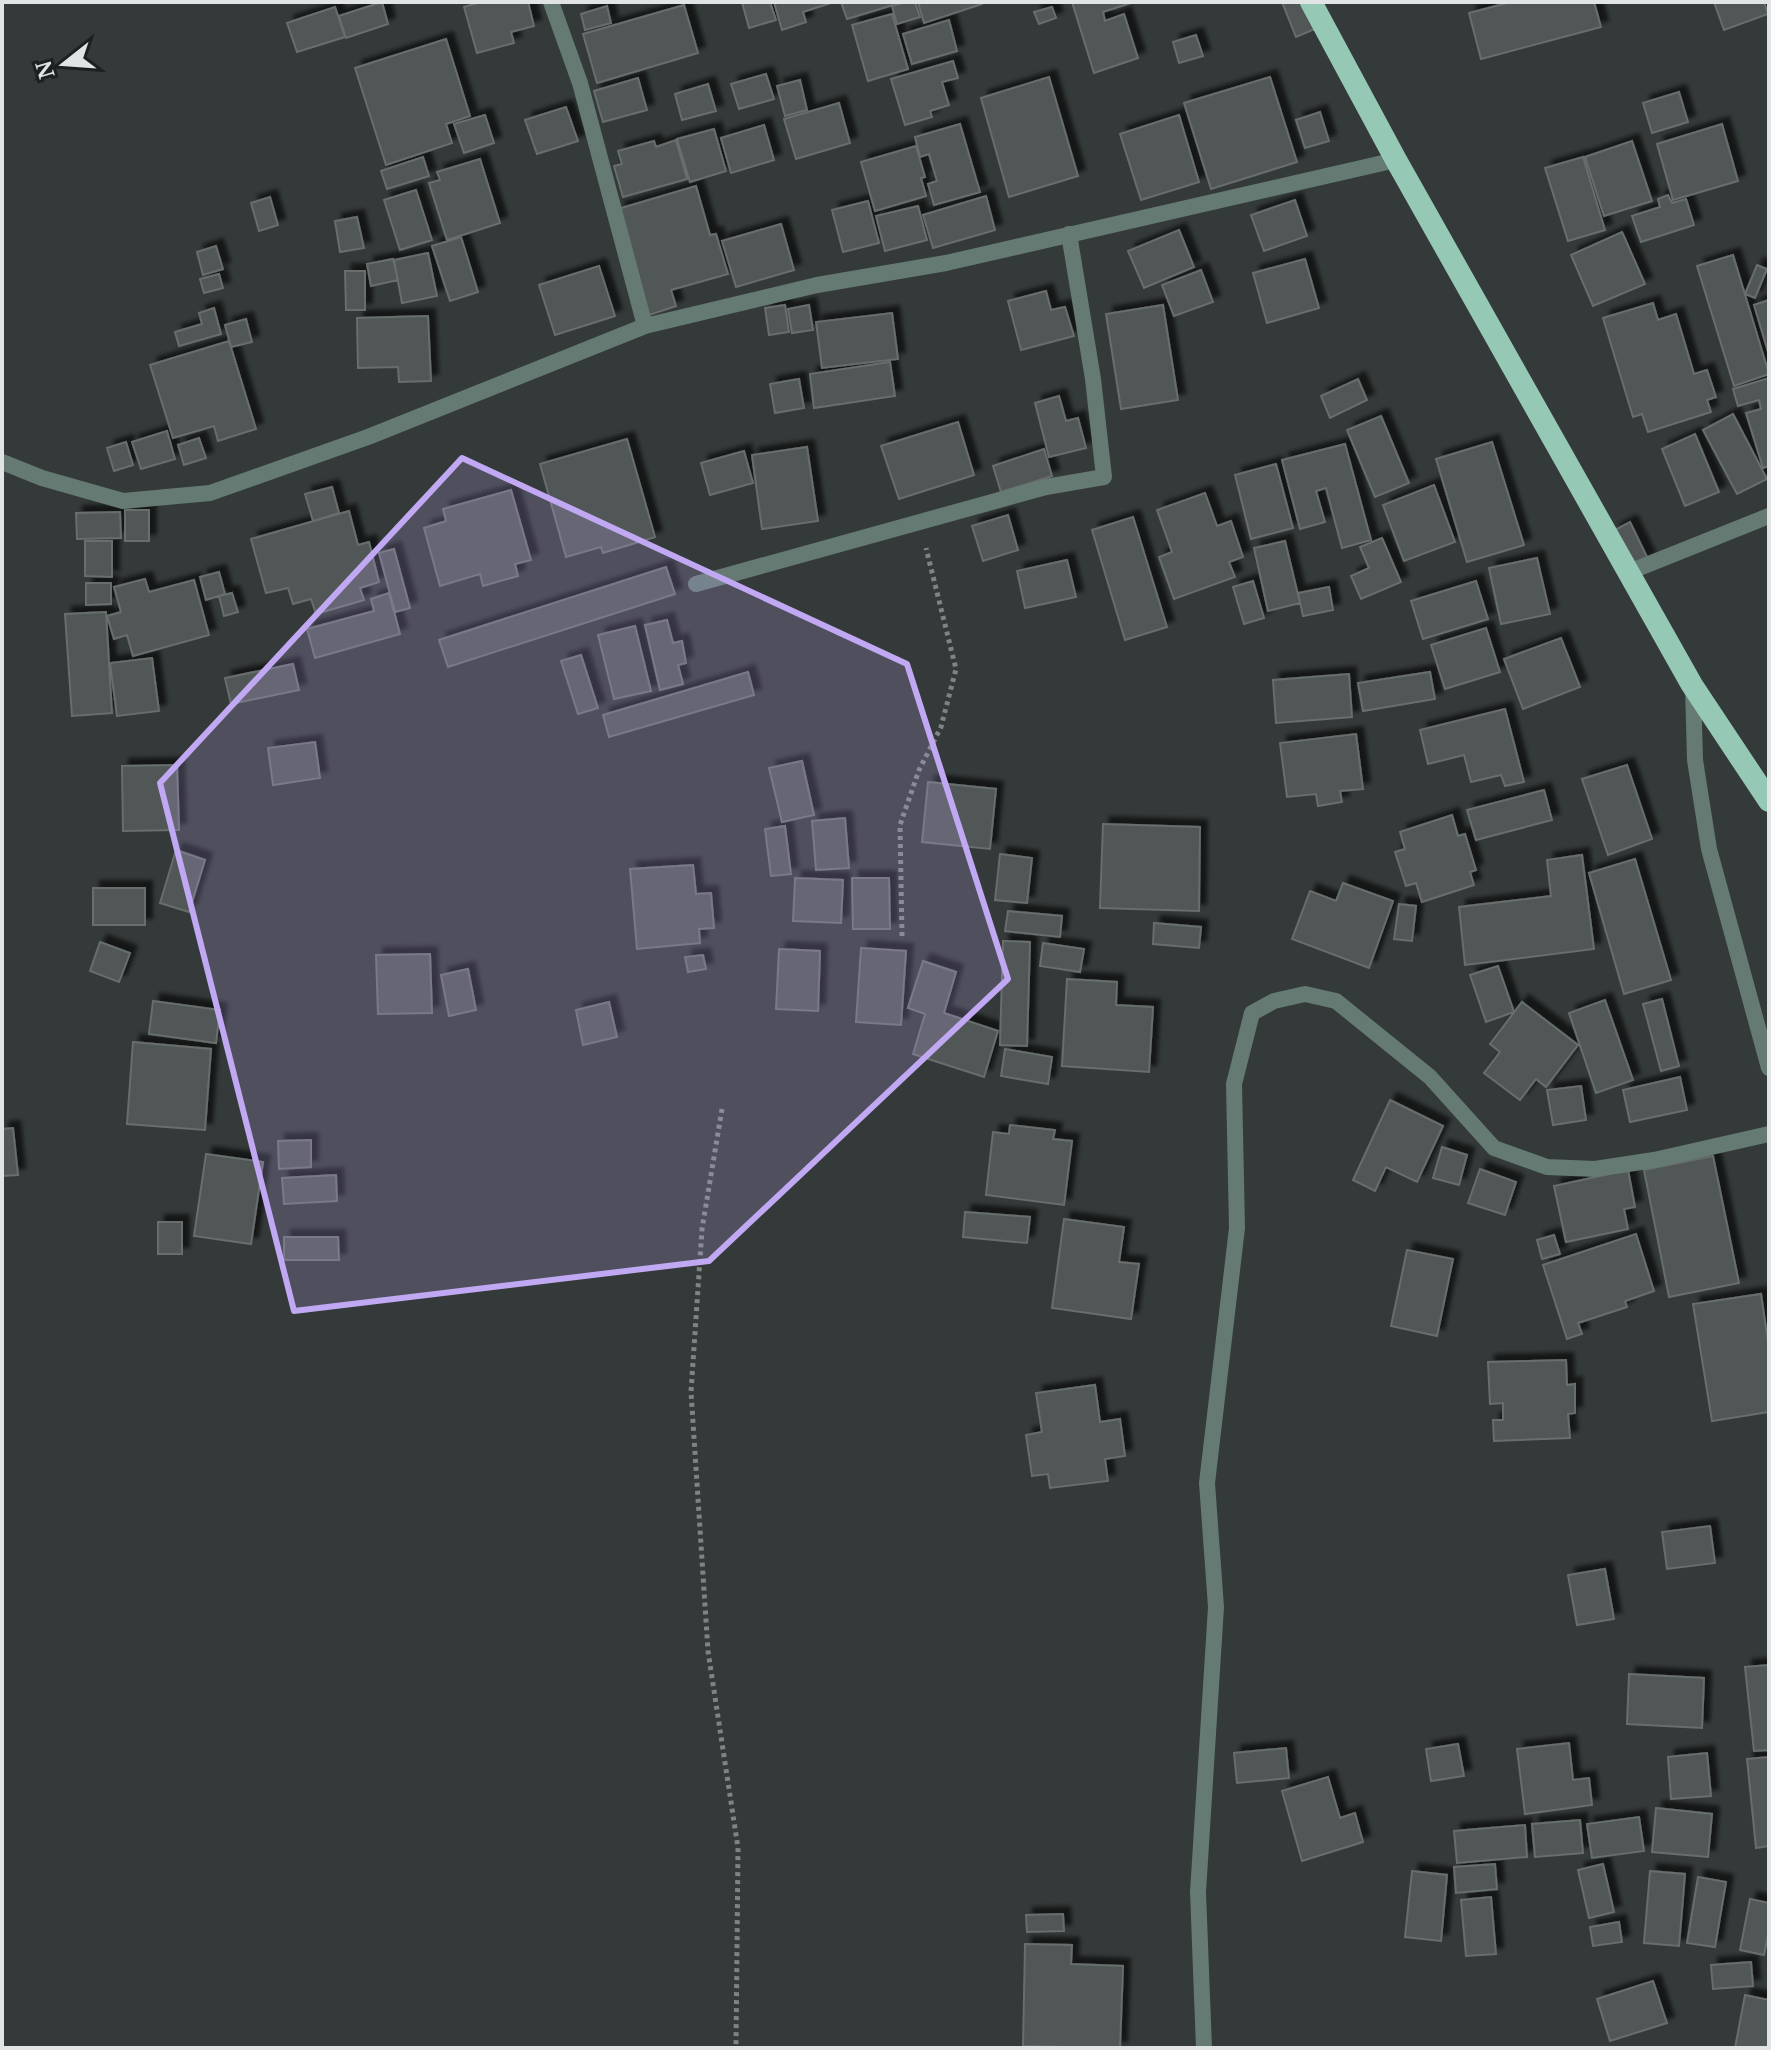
<svg xmlns="http://www.w3.org/2000/svg" width="1771" height="2050" viewBox="0 0 1771 2050" font-family="'Noto Serif',serif">
<style>
.building{fill:#515657;stroke:#676d6e;stroke-width:2;filter:url(#shadow)}
.lines{fill:none;stroke-linecap:round;stroke-linejoin:round}
.path{stroke:#7e8383;stroke-width:5;stroke-dasharray:4 4;stroke-linecap:butt}
.minor{stroke:#647a72;stroke-width:16}
.trunk{stroke:#96c8b6;stroke-width:22}
.marked{fill:#c0a8f3;fill-opacity:0.2;stroke:#c0a8f3;stroke-width:6;stroke-linejoin:round}
</style>
<defs>
<filter id="shadow"><feDropShadow dx="7" dy="-7" stdDeviation="2" flood-color="#0009"/></filter>
</defs>
<rect width="100%" height="100%" fill="#343939"/>
<path class="building" d="M382 2 388 24 346 38 339 16Z
M481 2H528L534 26 511 32 514 43 477 53 464 7Z
M742 2H770L776 20 749 28Z
M774 2H831V3L803 12 806 22 782 30Z
M841 2H892L893 5 847 19Z
M906 2H915L920 17 897 24 892 6Z
M918 2H982V4L924 23Z
M1072 2H1134L1103 12 1105 21 1124 14 1138 58 1094 73Z
M1282 2H1304L1315 29 1296 37Z
M1511 2H1594L1601 27 1481 59 1469 13Z
M1714 2H1764L1768 14 1724 30Z
M684 5 698 53 597 83 583 34Z
M607 6 611 23 585 30 581 14Z
M335 7 345 37 297 52 287 23Z
M1052 7 1056 18 1039 24 1034 12Z
M892 14 908 69 868 81 852 25Z
M949 20 957 51 912 64 903 34Z
M1196 35 1203 56 1179 63 1173 42Z
M446 39 470 116 446 124 452 143 386 165 355 68Z
M953 61 958 78 942 82 949 105 930 111 932 117 905 125 891 79Z
M766 74 774 99 739 109 731 84Z
M1049 77 1078 176 1009 197 981 98Z
M1270 77 1297 162 1211 189 1184 103Z
M638 78 647 110 603 122 594 91Z
M800 80 807 110 785 116 777 86Z
M708 84 716 111 682 120 675 94Z
M1679 92 1688 122 1652 133 1643 103Z
M839 103 850 143 796 159 784 119Z
M566 107 578 141 537 154 525 120Z
M1320 112 1329 141 1305 148 1296 120Z
M485 115 494 143 464 153 454 124Z
M1179 115 1199 182 1141 200 1120 134Z
M960 124 980 192 934 205 928 184 937 181 929 154 920 157 915 137Z
M1722 124 1738 181 1673 200 1657 144Z
M764 125 774 160 731 173 721 138Z
M714 129 726 171 690 182 677 139Z
M676 140 687 179 623 197 614 166 622 164 618 151 654 141 656 147Z
M1632 141 1652 201 1604 216 1585 157Z
M916 146 925 177 921 178 926 196 875 211 861 162Z
M423 157 429 176 387 189 381 171Z
M1583 157 1605 230 1568 241 1545 168Z
M480 159 500 223 447 240 429 183 440 180 437 172Z
M696 186 710 235 716 234 728 274 671 290 676 306 649 315 618 209Z
M416 190 432 240 400 250 384 200Z
M1668 195 1672 203 1686 199 1694 225 1641 242 1632 216 1660 207 1658 199Z
M986 196 995 230 933 248 923 215Z
M270 197 278 225 259 231 251 203Z
M1295 200 1307 236 1264 251 1251 215Z
M868 201 879 243 843 252 832 210Z
M918 206 927 240 885 251 876 216Z
M357 217 364 248 340 252 335 221Z
M781 224 794 270 736 287 722 241Z
M1179 230 1194 267 1144 288 1128 251Z
M1622 232 1645 284 1593 306 1571 255Z
M461 237 478 292 450 301 432 246Z
M216 246 223 269 203 275 197 252Z
M428 253 437 296 402 303 394 260Z
M1733 255 1769 374 1734 386 1697 266Z
M393 259 398 280 371 286 367 264Z
M1305 259 1319 308 1267 323 1253 273Z
M1757 265 1767 269 1755 298 1745 294Z
M599 266 615 316 555 335 539 285Z
M1201 270 1213 302 1174 316 1162 285Z
M345 271H365V310H346Z
M219 274 223 288 204 293 200 279Z
M1046 291 1051 310 1065 307 1074 336 1021 350 1008 301Z
M1769 300V355L1754 305Z
M1653 303 1658 320 1676 314 1694 374 1707 370 1716 397 1707 400 1711 412 1648 432 1642 414 1633 417 1603 318Z
M785 305 789 332 769 335 765 308Z
M809 305 813 330 792 333 788 309Z
M1163 305 1178 400 1121 409 1106 314Z
M214 308 221 334 179 346 175 332 202 324 199 313Z
M892 313 898 359 822 368 816 322Z
M428 316 431 381 399 382 398 367 358 368 357 318Z
M246 319 252 342 231 347 225 325Z
M229 341 256 429 218 441 214 426 173 438 150 365Z
M890 362 895 396 814 408 810 374Z
M1769 378V466L1763 468 1746 413 1761 409 1759 400 1738 406 1733 389Z
M799 379 804 408 775 413 770 384Z
M1358 379 1367 400 1330 418 1321 396Z
M1059 396 1066 421 1078 418 1086 448 1049 457 1035 403Z
M1733 414 1767 479 1737 494 1703 430Z
M1381 416 1409 483 1375 497 1347 430Z
M958 422 974 475 899 499 881 446Z
M167 431 175 459 141 469 132 442Z
M1695 434 1719 492 1685 506 1662 449Z
M199 438 206 458 184 465 178 445Z
M627 439 655 537 603 553 601 547 566 557 540 464Z
M126 442 133 465 114 471 107 448Z
M1492 442 1524 545 1467 562 1436 459Z
M1345 444 1371 540 1342 548 1326 488 1316 491 1325 522 1300 529 1282 460Z
M807 447 818 521 762 529 752 455Z
M1044 449 1052 476 1001 492 993 466Z
M744 451 753 483 710 495 701 463Z
M1276 464 1293 528 1251 539 1235 475Z
M1434 485 1455 542 1404 561 1383 505Z
M332 487 339 513 313 521 305 494Z
M511 490 531 560 515 564 518 576 483 586 480 574 440 586 424 528 446 521 443 509Z
M1205 493 1217 526 1231 521 1243 557 1229 562 1235 577 1174 599 1159 557 1172 552 1157 510Z
M125 510H149V541H125Z
M349 511 358 545 369 542 379 582 360 588 364 600 316 614 311 599 293 604 288 588 266 593 251 539Z
M120 512 121 538 77 539 76 513Z
M1008 515 1018 550 983 561 972 526Z
M1133 517 1167 627 1125 640 1092 530Z
M1630 522 1648 559 1632 568 1613 531Z
M1382 538 1401 582 1361 599 1351 576 1369 568 1360 547Z
M85 541H112V577L85 576Z
M1285 541 1300 603 1268 611 1254 548Z
M394 549 410 608 395 612 379 553Z
M1537 558 1550 614 1501 624 1489 568Z
M1067 560 1076 597 1025 608 1017 571Z
M666 567 675 594 448 667 439 640Z
M219 572 225 594 206 600 200 577Z
M145 579 149 592 194 580 209 635 133 656 127 635 114 639 107 616 121 612 114 587Z
M1253 581 1264 618 1244 624 1233 587Z
M1476 581 1488 619 1423 639 1411 601Z
M86 583H111V604L86 605Z
M1329 587 1333 610 1303 616 1298 593Z
M232 593 238 612 224 616 219 596Z
M389 593 400 634 315 658 307 629 374 611 371 599Z
M106 612 112 713 72 716 65 614Z
M667 620 673 643 682 641 686 663 678 665 683 684 660 690 645 625Z
M635 626 651 691 614 699 598 635Z
M1486 628 1500 672 1445 689 1431 645Z
M1561 638 1580 687 1523 709 1504 659Z
M581 655 598 708 578 714 561 661Z
M152 658 159 711 117 716 110 663Z
M293 664 299 690 231 704 225 678Z
M748 672 754 695 609 737 603 715Z
M1430 672 1435 699 1363 711 1358 683Z
M1349 674 1352 717 1276 723 1273 680Z
M1505 709 1524 782 1505 786 1501 775 1471 782 1464 755 1428 764 1420 730Z
M1356 734 1363 789 1340 791 1342 802 1318 806 1316 794 1287 797 1280 743Z
M315 742 320 778 273 785 268 748Z
M802 761 814 815 782 822 769 768Z
M177 765 179 830 123 831 122 766Z
M1627 765 1652 839 1608 855 1582 779Z
M928 782 996 789 990 849 922 842Z
M1544 790 1552 820 1476 840 1467 810Z
M1452 815 1458 836 1465 834 1476 870 1470 872 1474 885 1422 902 1416 883 1406 886 1395 852 1405 849 1400 832Z
M845 818 849 868 816 870 812 821Z
M1103 824 1200 827 1199 911 1100 908Z
M785 826 791 874 771 876 765 829Z
M176 850 205 860 189 912 160 903Z
M1000 854 1032 858 1027 903 995 900Z
M1582 855 1594 949 1465 965 1459 907 1551 896 1547 860Z
M1635 859 1671 980 1624 994 1589 873Z
M693 865 696 894 711 893 714 928 699 929 700 943 637 949 630 869Z
M795 878 843 880 841 923 793 921Z
M852 878H889L890 929H853Z
M1343 883 1393 901 1369 968 1292 939 1310 891 1336 901Z
M93 888H145V925H93Z
M1399 904 1416 906 1412 941 1394 939Z
M1008 911 1062 916 1060 937 1005 931Z
M1154 923 1201 927 1199 948 1153 944Z
M1003 941 1030 942 1027 1046 1000 1045Z
M100 942 130 953 119 982 90 971Z
M1043 943 1084 949 1080 972 1040 966Z
M861 948 906 951 901 1025 856 1022Z
M779 949 820 951 818 1011 776 1009Z
M430 954 432 1013 378 1014 376 955Z
M703 955 706 969 688 972 685 957Z
M923 961 956 972 944 1013 998 1031 984 1077 913 1054 925 1014 908 1008Z
M1498 966 1514 1012 1486 1022 1470 975Z
M468 969 476 1010 449 1016 441 975Z
M1067 979 1117 982 1116 1005 1153 1007 1149 1072 1062 1066Z
M1662 999 1679 1066 1661 1071 1643 1004Z
M1605 1000 1633 1080 1596 1093 1569 1013Z
M153 1001 220 1010 216 1043 149 1034Z
M609 1002 617 1037 583 1045 576 1010Z
M1522 1002 1578 1045 1546 1087 1536 1079 1520 1100 1484 1073 1500 1052 1490 1044Z
M133 1042 211 1049 205 1130 127 1124Z
M1005 1049 1052 1057 1048 1084 1001 1076Z
M1680 1077 1687 1110 1630 1122 1623 1090Z
M1581 1086 1586 1120 1553 1125 1547 1090Z
M1390 1100 1443 1126 1417 1182 1386 1167 1375 1191 1353 1180Z
M1010 1125 1055 1130 1053 1139 1072 1141 1064 1205 986 1195 993 1132 1009 1134Z
M13 1128 18 1175 2 1176V1129Z
M311 1140V1167L279 1169 278 1141Z
M1442 1147 1467 1155 1459 1185 1433 1178Z
M206 1154 263 1162 251 1244 194 1236Z
M1713 1156 1739 1283 1669 1297 1644 1170Z
M1480 1169 1516 1182 1505 1215 1468 1203Z
M1628 1170 1635 1207 1624 1209 1628 1229 1566 1242 1554 1186Z
M336 1175 337 1201 284 1204 282 1178Z
M965 1212 1030 1217 1027 1243 963 1237Z
M1064 1219 1124 1227 1119 1262 1139 1264 1131 1319 1052 1308Z
M158 1222H182V1254H158Z
M1636 1234 1654 1291 1625 1301 1627 1307 1578 1323 1582 1334 1567 1339 1543 1265Z
M1554 1235 1560 1254 1542 1259 1537 1240Z
M284 1237H338L339 1260H284Z
M1407 1250 1453 1259 1437 1336 1391 1326Z
M1761 1294 1769 1349V1412L1712 1421 1693 1304Z
M1566 1360 1567 1385 1575 1384V1413L1568 1414 1570 1438 1494 1441 1493 1420H1503V1403L1490 1404 1488 1362Z
M1095 1385 1100 1422 1120 1419 1125 1456 1105 1459 1108 1481 1050 1488 1048 1474 1032 1476 1026 1435 1042 1432 1036 1393Z
M1710 1526 1715 1563 1667 1569 1662 1532Z
M1605 1569 1614 1619 1577 1625 1568 1575Z
M1769 1665V1750L1754 1751 1745 1667Z
M1629 1674 1704 1678 1702 1728 1627 1724Z
M1569 1743 1573 1780 1589 1778 1592 1805 1525 1814 1517 1749Z
M1458 1744 1464 1776 1431 1781 1426 1749Z
M1286 1748 1289 1778 1237 1783 1234 1753Z
M1707 1753 1711 1796 1671 1799 1668 1757Z
M1769 1757V1846L1756 1848 1747 1759Z
M1328 1777 1340 1818 1355 1813 1363 1842 1302 1861 1282 1791Z
M1656 1808 1712 1814 1708 1857 1652 1852Z
M1639 1817 1644 1851 1592 1858 1587 1824Z
M1580 1820 1583 1853 1535 1857 1532 1824Z
M1525 1825 1527 1857 1457 1863 1454 1831Z
M1495 1864 1497 1889 1456 1893 1454 1867Z
M1603 1864 1614 1912 1589 1918 1578 1870Z
M1412 1871 1447 1875 1441 1941 1405 1937Z
M1650 1871 1685 1874 1679 1946 1644 1943Z
M1698 1877 1726 1882 1715 1947 1687 1943Z
M1491 1897 1496 1954 1466 1956 1461 1900Z
M1750 1899 1769 1903V1930L1764 1955 1740 1950Z
M1063 1914 1064 1931 1027 1932 1026 1915Z
M1619 1922 1622 1942 1593 1946 1590 1927Z
M1025 1944 1072 1945 1071 1964 1123 1966 1120 2048 1023 2046Z
M1751 1962 1753 1986 1713 1989 1711 1965Z
M1653 1981 1667 2023 1610 2041 1597 1999Z
M1745 1995 1769 2000V2048H1735Z"/>
<g class="lines">
<path class="path" d="M902 936 900 825 919 770 941 727 956 669 926 548
M722 1109 702 1229 691 1392 708 1651 738 1848 736 2048"/>
<path class="minor" d="M551 2 580 83 645 326
M2 462 42 478 123 501 210 493 368 437 645 326 817 285 946 263 1396 160
M1629 572 1769 516
M696 584 1046 487 1104 477 1093 379 1069 234
M1693 687 1695 760 1709 849 1769 1068
M1204 2048 1198 1892 1216 1607 1207 1483 1237 1228 1234 1084 1252 1013 1274 1001 1305 994 1336 1001 1430 1077 1494 1148 1547 1167 1595 1169 1654 1160 1769 1134"/>
<path class="trunk" d="M1311 2 1396 160 1692 685 1769 801"/>
</g>
<path class="marked" d="M462 458 907 664 1008 979 709 1261 294 1311 160 783Z"/>
<rect width="1771" height="2050" fill="none" stroke="#e1e4e4" stroke-width="8"/>
<g transform="translate(64 64) rotate(253)" stroke="#1d2020" stroke-width="6" paint-order="stroke">
<path d="M0-6L14 30L0 20L-14 30Z" fill="#e1e4e4"/>
<text y="-12" font-size="22" font-weight="bold" text-anchor="middle" fill="#e1e4e4">N</text>
</g>
</svg>
